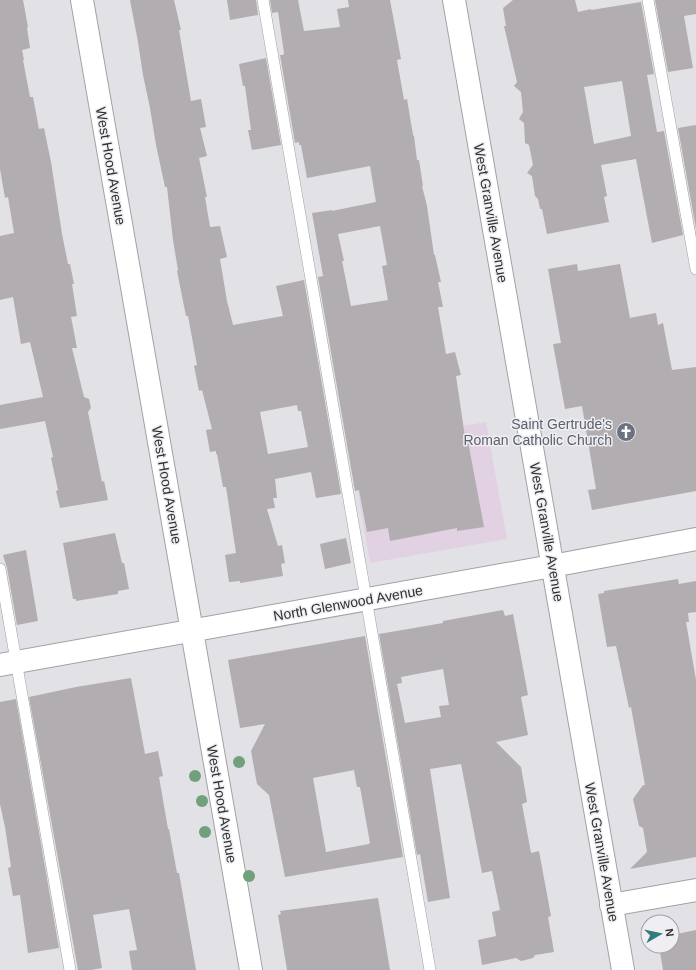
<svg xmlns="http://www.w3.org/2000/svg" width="696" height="970" viewBox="0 0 696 970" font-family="Arial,sans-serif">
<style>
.education{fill:#e2d1e3}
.building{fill:#b1adb0;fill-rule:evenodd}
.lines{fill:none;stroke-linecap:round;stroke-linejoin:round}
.lane-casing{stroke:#a2a1a5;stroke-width:12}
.street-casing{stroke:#a2a1a5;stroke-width:24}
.lane{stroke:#fff;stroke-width:11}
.street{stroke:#fff;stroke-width:22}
.tree{fill:#71a07d}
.labels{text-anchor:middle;stroke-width:3;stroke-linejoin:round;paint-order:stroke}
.street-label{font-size:14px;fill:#302f31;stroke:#efeef2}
.worship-label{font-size:14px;fill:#5b616d;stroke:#efeef2;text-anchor:end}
</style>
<rect width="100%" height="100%" fill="#e2e1e5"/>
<path class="education" d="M486 422 507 539 370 563 350 446Z"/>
<path class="building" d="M0 0H23L28 27 27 28 30 48 22 50 24 60H23L30 97H33L39 129 44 128 51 162 62 234 68 264H70L74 284H72L77 316 71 317 77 348H72L84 397 89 399 91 408 88 412 102 482 104 481 108 500 60 508 56 491 58 490 51 458 53 457 45 421 0 429V405L43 397 30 342 21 344 13 297 0 300V236L14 233 8 197 5 198 0 169Z
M130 0H174L181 30H179L191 101 201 99 206 127 200 128 207 156 199 158 207 197H205L210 227 220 226 227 257 220 259 227 301 233 325 283 316 276 286 304 280 341 494 316 498 311 472 275 479 277 498H273L275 508 267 509 278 546 282 545 285 563 281 564 283 576 240 583V581L229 582 225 555 236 553 226 487H223L217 454H216V451L210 452 206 430 212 429 202 390 199 391 194 366 197 365 188 316H186L177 271 178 270 173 240 167 187H165L156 145 150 108 143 75 138 42ZM297 405 298 411H301L308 447 268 454 260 412Z
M227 0H256L258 15 230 20Z
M270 0H298L304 31 340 27 337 9 349 7 348 0H390L401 59 397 60 404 100 407 99 413 135 414 136 417 160H419L423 186H422L427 206 434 255H435L441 282H438L443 307H438L446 354 455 352 461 375 456 376 465 437 467 436 484 527 457 531V528L390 541 388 528 367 532 359 490 355 491 318 277 323 276 312 213 332 210V211L376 202 370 166 307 178 301 145H299V142L295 143 280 55H283L284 53 278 12 272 13ZM380 226 387 265 382 266 388 300 351 306 342 261H344L338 234Z
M513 0H575L578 12 591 9V10L641 2 654 74 647 75 657 132 664 131 683 235 652 243 636 159 601 165 607 196 604 197 609 222 547 234 542 209H540L538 199 535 196 532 176 527 173 533 165 529 145 525 143 524 123 519 119 523 112 521 92 514 86 517 82 504 26H506L503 8ZM622 81 631 136 594 144 584 87Z
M655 0H696V14L684 16 693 68 668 72Z
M266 58 281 145 252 150 248 130H251L245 86H243L239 64Z
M696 125V229L678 128Z
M577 264 578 271 620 264 630 318 656 313 658 325 663 323 672 370 696 367V491L592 510 588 490 596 489 582 406 565 409 553 344 561 343 548 269Z
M115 533 122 563H124L129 589 118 591V594L76 601V599H73L63 543Z
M346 538 351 563 325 569 320 544Z
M26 550 38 621 17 625 7 568 3 555Z
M678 579 679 584 696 581V612L688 613 689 622H686L696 680V857L630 869 647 852 643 828 639 826 633 799 643 785H645L631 707 629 708 616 646 607 647 598 594 604 593V591Z
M503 610 505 616 513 614 528 695 521 697 528 735 496 742 521 767 527 802 522 804 531 853 539 851 551 916 548 917 554 952 535 955 533 958 521 961 516 958 482 965 478 940 496 936 492 912 500 910 492 871 482 873 461 764 430 769 450 898 428 902 420 854 417 855 379 634 443 623V621ZM443 669 449 705 439 706 441 717 405 723 397 684 402 683 401 677Z
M365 636 403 857 285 877 269 795 257 784 251 751 265 724 240 728 228 660ZM354 770 357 787H360L370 843H369V844L326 852 313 778Z
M131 678 145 754 158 751 163 776 159 777 168 829H169L177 873H179L196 970H132L129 951 137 950 129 909 93 915 102 968 91 970H78L29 697 76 687Z
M16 699 59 948 28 953 20 895 13 896 8 868 11 867 5 827 0 804V702Z
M378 898 390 970H287L278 915 281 914 280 911Z
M696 930V970H663L659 946H672V935Z"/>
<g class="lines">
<defs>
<path id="lane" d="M263 0 430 970
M648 0 696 269
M0 569 70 970"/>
<path id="street" d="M82 0 251 970
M454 0 623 970
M0 665 552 566 696 539
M611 905 696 890"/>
</defs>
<use href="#lane" class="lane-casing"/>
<use href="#street" class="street-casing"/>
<use href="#lane" class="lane"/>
<use href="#street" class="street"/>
</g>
<g class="tree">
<circle cx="239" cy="762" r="6"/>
<circle cx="195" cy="776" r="6"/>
<circle cx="202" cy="801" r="6"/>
<circle cx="205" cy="832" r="6"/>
<circle cx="249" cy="876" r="6"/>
</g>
<defs>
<symbol id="church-disc" viewBox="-11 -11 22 22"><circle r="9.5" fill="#6b7280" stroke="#efeef2"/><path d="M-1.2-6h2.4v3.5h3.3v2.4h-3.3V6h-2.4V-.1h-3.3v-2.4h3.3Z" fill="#fff"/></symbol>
</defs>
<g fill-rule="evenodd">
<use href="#church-disc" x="615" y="421" width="22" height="22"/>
</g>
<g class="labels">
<g class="street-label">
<text transform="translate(111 166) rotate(80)" y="5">West Hood Avenue</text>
<text transform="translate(491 213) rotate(80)" y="5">West Granville Avenue</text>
<text transform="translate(167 485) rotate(80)" y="5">West Hood Avenue</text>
<text transform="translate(547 532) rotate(80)" y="5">West Granville Avenue</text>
<text transform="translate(348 603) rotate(-10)" y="5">North Glenwood Avenue</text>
<text transform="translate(222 804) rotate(80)" y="5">West Hood Avenue</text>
<text transform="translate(602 852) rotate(80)" y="5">West Granville Avenue</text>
</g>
<g class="worship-label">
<text x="612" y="429">Saint Gertrude's<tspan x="612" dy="16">Roman Catholic Church</tspan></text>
</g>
</g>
<g transform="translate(660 934) rotate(81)"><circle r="19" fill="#efeef2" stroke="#a3a2a5"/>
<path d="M0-3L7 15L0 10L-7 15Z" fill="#327b80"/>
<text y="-6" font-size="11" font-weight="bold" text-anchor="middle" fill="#302f31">N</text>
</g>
</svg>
